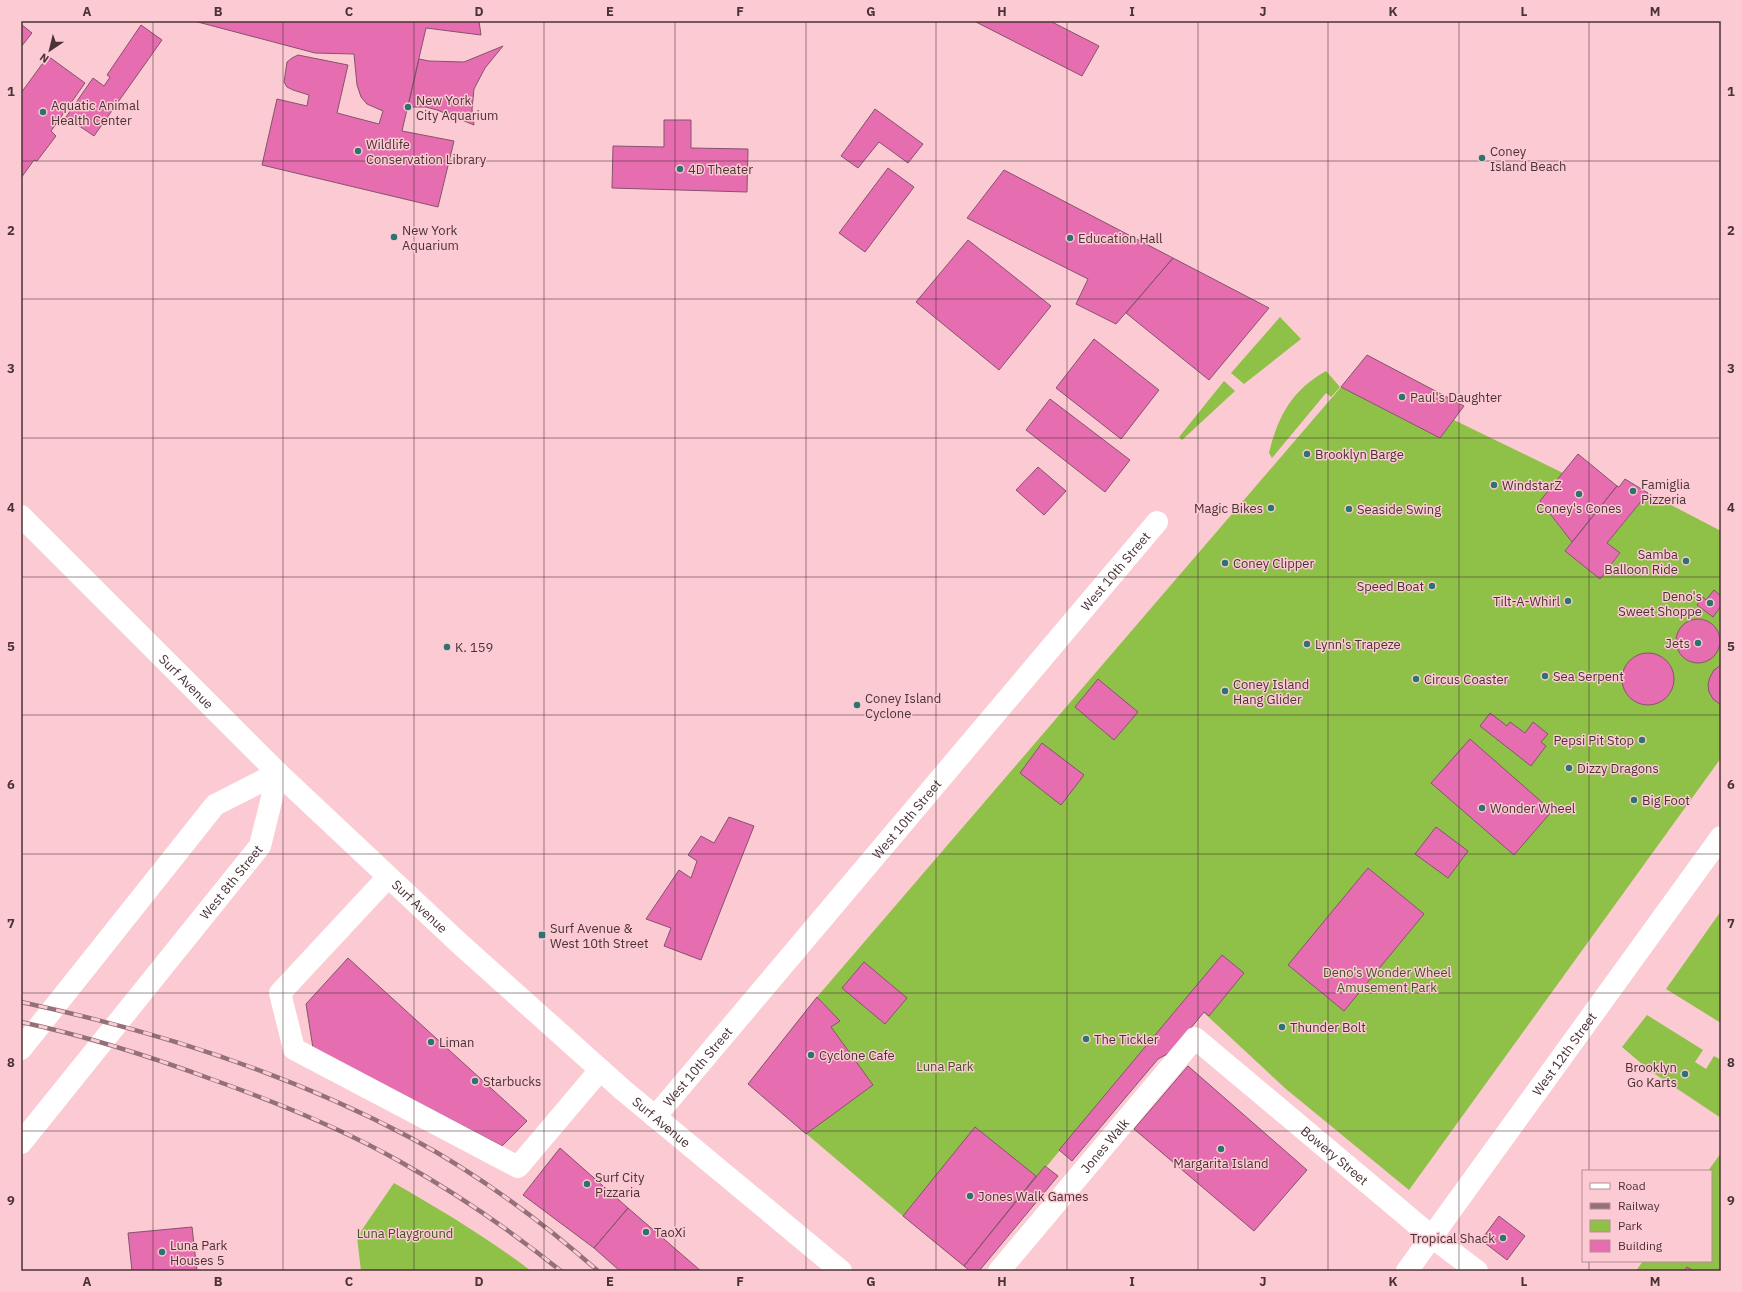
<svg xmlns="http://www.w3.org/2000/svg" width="1742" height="1292" viewBox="0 0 1742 1292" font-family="'IBM Plex Sans',sans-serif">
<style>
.green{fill:#8fc047}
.building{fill:#e66daf;stroke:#84546c}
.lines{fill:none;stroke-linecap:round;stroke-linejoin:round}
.minor{stroke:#fff;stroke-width:22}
.major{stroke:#fff;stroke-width:22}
.rail-casing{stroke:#947177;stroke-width:4.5}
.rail{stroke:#fccad2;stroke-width:3;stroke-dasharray:9;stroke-linecap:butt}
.grid{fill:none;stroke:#4a3236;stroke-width:1;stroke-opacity:0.55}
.poi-dot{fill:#2c746f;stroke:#fccad2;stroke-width:1.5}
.labels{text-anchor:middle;stroke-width:3;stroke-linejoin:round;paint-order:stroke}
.poi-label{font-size:13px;fill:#4a3236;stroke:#fccad2;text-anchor:start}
.street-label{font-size:13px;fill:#4a3236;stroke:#fccad2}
.park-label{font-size:13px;fill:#415624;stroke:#fccad2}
.neatline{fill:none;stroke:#4a3236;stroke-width:1.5}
.grid-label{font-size:13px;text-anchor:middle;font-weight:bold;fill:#4a3236}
</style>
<rect width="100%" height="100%" fill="#fccad2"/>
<path class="green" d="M1280 317 1301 339 1244 384 1231 373Z
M1326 371 1340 387 1331 397 1326 393 1272 458 1269 453C1278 416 1292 390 1326 371Z
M1224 381 1235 391 1182 440 1179 437Z
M1341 387 1440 438 1454 420 1563 473 1540 502 1572 542 1565 551 1600 579 1620 554 1607 543 1648 493 1721 531V758L1409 1190 1286 1089 1187 997 964 1266 903 1216 748 1084 817 997Z
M1721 911V1023L1666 989Z
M1647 1015 1703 1050 1695 1062 1706 1069 1714 1056 1721 1060V1118L1649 1070 1622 1047Z
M1721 1153V1271H1636L1643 1261H1711V1171H1708Z
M394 1183C441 1210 488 1238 531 1271H361L357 1237Z"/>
<path class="building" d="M194 21H479L481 35 426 28 402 131 454 141 438 207 262 165 277 99 307 106 309 95 293 90 287 87 284 82 287 62 292 58 298 55 348 65 337 113 379 124 383 111 367 104 361 97 357 85 354 54 315 53Z
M974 21H1050L1099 46 1082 76Z
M21 24 32 33 21 47Z
M141 25 162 40 94 136 66 117 93 78 104 86 110 77 107 75Z
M503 46 485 68 474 89 472 109 474 125 437 110 426 107H408L419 59 429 61 464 62Z
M48 56 85 83 51 131 56 136 37 161 34 160 21 178V93Z
M875 109 923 144 908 163 879 142 858 168 841 156Z
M664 120H691V148L748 149 747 192 612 188 613 146 664 147Z
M888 168 914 187 865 252 839 233Z
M1004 170 1173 258 1116 324 1076 304 1088 279 967 218Z
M968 240 1051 306 999 370 916 302Z
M1173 258 1269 308 1209 380 1126 313Z
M1094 339 1159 390 1121 439 1056 388Z
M1367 355 1464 406 1440 438 1341 387Z
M1050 399 1130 460 1105 492 1026 430Z
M1578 454 1617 486 1572 542 1540 501Z
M1038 467 1066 491 1044 515 1016 490Z
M1625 479 1648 493 1607 543 1620 553 1600 579 1565 551 1617 486 1619 487Z
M1714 590 1721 596V606L1713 617 1697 605 1703 597 1706 600Z
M1676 641a22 22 0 1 1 44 0a22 22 0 1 1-44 0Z
M1622 679a26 26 0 1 1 52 0a26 26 0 1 1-52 0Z
M1721 665V705L1713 699 1709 692 1708 684 1710 677 1714 670Z
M1098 679 1138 712 1114 740 1075 707Z
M1490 713 1507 726 1510 722 1525 733 1533 722 1548 734 1541 742 1546 746 1531 766 1480 726Z
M1470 739 1552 811 1514 855 1431 783Z
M1042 743 1084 775 1061 805 1020 773Z
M729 817 754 826 701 960 664 946 671 928 646 919 679 870 691 878 697 861 688 855 701 836 714 843Z
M1436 827 1468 851 1448 878 1415 854Z
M1368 868 1424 914 1344 1011 1288 965Z
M1222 955 1244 973 1209 1016 1204 1012 1171 1052 1158 1059 1072 1161 1059 1150Z
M348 958 527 1121 502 1146 313 1048 306 1004Z
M864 962 907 998 885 1024 842 988Z
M817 997 840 1021 831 1027 873 1085 806 1134 748 1084Z
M1188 1066 1307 1170 1254 1231 1134 1129Z
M975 1127 1036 1176 964 1266 903 1216Z
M560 1148 628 1208 594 1248 523 1195Z
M1045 1166 1058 1176 979 1271H970L964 1266Z
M628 1208 701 1271H620L594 1248Z
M1499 1216 1525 1236 1507 1260 1481 1240Z
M192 1227 197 1271H132L128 1233Z
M1687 1267 1694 1271H1684Z"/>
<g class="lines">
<g class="minor">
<path d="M388 877 280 993 294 1049 518 1167 600 1070"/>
<path d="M21 1049 215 805 278 773"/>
<path id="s1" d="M655 1117 1157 522"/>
<path id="s2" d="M21 1143 260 846 278 773"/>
<path id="s3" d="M999 1271 1195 1038 1432 1237 1477 1271"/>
<path id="s4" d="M1407 1271 1721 837"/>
</g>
<path class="major" id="s5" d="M21 516 278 773 459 943 623 1090 841 1271"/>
<defs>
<path id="rail" d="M21 1002C156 1031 289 1073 411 1138 478 1174 541 1221 598 1271
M21 1022C86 1036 149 1056 211 1079 276 1102 339 1127 399 1161 456 1193 510 1230 561 1271"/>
</defs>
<use href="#rail" class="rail-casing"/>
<use href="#rail" class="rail"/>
</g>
<path class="grid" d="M153 21V1271M283 21V1271M414 21V1271M544 21V1271M675 21V1271M806 21V1271M936 21V1271M1067 21V1271M1198 21V1271M1328 21V1271M1459 21V1271M1589 21V1171M21 161H1721M21 299H1721M21 438H1721M21 577H1721M21 715H1721M21 854H1721M21 993H1721M21 1131H1721M1589 1261V1271"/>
<g class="poi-dot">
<circle cx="408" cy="107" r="4"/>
<circle cx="43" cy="112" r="4"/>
<circle cx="358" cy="151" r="4"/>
<circle cx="1482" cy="158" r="4"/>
<circle cx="680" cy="169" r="4"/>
<circle cx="394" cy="237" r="4"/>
<circle cx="1070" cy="238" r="4"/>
<circle cx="1402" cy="397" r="4"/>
<circle cx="1307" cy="454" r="4"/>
<circle cx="1494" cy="485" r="4"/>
<circle cx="1633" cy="491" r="4"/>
<circle cx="1579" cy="494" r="4"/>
<circle cx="1271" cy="508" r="4"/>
<circle cx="1349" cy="509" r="4"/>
<circle cx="1686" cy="561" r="4"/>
<circle cx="1225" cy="563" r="4"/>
<circle cx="1432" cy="586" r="4"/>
<circle cx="1568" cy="601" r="4"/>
<circle cx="1710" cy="603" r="4"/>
<circle cx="1698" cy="643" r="4"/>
<circle cx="1307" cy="644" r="4"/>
<circle cx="447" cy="647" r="4"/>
<circle cx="1545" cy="676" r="4"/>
<circle cx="1416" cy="679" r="4"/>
<circle cx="1225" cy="691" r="4"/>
<circle cx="857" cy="705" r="4"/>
<circle cx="1642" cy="740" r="4"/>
<circle cx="1569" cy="768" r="4"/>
<circle cx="1634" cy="800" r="4"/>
<circle cx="1482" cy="808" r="4"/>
<rect x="538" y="931" width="8" height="8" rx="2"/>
<circle cx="1282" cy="1027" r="4"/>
<circle cx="1086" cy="1039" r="4"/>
<circle cx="431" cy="1042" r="4"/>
<circle cx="811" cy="1055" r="4"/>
<circle cx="1685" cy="1074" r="4"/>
<circle cx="475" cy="1081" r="4"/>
<circle cx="1221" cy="1149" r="4"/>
<circle cx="587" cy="1184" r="4"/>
<circle cx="970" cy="1196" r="4"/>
<circle cx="646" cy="1232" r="4"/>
<circle cx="1503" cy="1238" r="4"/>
<circle cx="162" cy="1252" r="4"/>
</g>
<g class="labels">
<g class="poi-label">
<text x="416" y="105">New York<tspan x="416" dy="15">City Aquarium</tspan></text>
<text x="51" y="110">Aquatic Animal<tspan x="51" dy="15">Health Center</tspan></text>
<text x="366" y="149">Wildlife<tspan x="366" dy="15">Conservation Library</tspan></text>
<text x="1490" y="156">Coney<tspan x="1490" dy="15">Island Beach</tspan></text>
<text x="688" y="174">4D Theater</text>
<text x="402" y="235">New York<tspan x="402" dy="15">Aquarium</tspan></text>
<text x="1078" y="243">Education Hall</text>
<text x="1410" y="402">Paul's Daughter</text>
<text x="1315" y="459">Brooklyn Barge</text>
<text x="1641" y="489">Famiglia<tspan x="1641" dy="15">Pizzeria</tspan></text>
<text x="1502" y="490">WindstarZ</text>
<text x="1263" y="513" text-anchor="end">Magic Bikes</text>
<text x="1579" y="513" text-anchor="middle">Coney's Cones</text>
<text x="1357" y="514">Seaside Swing</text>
<text x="1678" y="559" text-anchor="end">Samba<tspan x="1678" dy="15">Balloon Ride</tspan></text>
<text x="1233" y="568">Coney Clipper</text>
<text x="1424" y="591" text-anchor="end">Speed Boat</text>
<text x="1702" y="601" text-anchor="end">Deno's<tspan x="1702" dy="15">Sweet Shoppe</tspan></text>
<text x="1560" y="606" text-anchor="end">Tilt-A-Whirl</text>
<text x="1690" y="648" text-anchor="end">Jets</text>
<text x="1315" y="649">Lynn's Trapeze</text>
<text x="455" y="652">K. 159</text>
<text x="1553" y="681">Sea Serpent</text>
<text x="1424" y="684">Circus Coaster</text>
<text x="1233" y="689">Coney Island<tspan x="1233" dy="15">Hang Glider</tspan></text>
<text x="865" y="703">Coney Island<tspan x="865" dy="15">Cyclone</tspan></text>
<text x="1634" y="745" text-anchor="end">Pepsi Pit Stop</text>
<text x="1577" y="773">Dizzy Dragons</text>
<text x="1642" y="805">Big Foot</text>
<text x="1490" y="813">Wonder Wheel</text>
<text x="550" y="933">Surf Avenue &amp;<tspan x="550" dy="15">West 10th Street</tspan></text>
<text x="1290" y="1032">Thunder Bolt</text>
<text x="1094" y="1044">The Tickler</text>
<text x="439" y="1047">Liman</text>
<text x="819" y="1060">Cyclone Cafe</text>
<text x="1677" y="1072" text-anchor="end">Brooklyn<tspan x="1677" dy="15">Go Karts</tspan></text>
<text x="483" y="1086">Starbucks</text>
<text x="1221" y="1168" text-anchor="middle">Margarita Island</text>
<text x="595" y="1182">Surf City<tspan x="595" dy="15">Pizzaria</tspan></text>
<text x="978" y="1201">Jones Walk Games</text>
<text x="654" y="1237">TaoXi</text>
<text x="1495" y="1243" text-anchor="end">Tropical Shack</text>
<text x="170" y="1250">Luna Park<tspan x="170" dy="15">Houses 5</tspan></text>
</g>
<g class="street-label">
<text dy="5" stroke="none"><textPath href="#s1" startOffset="714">West 10th Street</textPath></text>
<text dy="5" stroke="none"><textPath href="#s5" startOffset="234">Surf Avenue</textPath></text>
<text dy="5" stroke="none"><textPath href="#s1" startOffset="390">West 10th Street</textPath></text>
<text dy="5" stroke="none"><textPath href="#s2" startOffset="335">West 8th Street</textPath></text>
<text dy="5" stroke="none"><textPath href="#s5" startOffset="558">Surf Avenue</textPath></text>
<text dy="5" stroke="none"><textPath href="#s4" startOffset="268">West 12th Street</textPath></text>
<text dy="5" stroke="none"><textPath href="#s1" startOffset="66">West 10th Street</textPath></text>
<text dy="5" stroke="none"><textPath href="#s5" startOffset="882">Surf Avenue</textPath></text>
<text dy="5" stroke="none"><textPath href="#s3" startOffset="164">Jones Walk</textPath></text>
<text dy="5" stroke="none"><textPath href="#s3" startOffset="487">Bowery Street</textPath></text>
</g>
<g class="park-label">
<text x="1387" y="977">Deno's Wonder Wheel<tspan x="1387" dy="15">Amusement Park</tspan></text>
<text x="945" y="1071">Luna Park</text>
<text x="405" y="1238">Luna Playground</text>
</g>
</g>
<rect width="1742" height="1292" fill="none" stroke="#fccad2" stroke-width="44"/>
<rect x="1582" y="1170" width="130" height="92" fill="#fccad2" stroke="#b58d94"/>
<rect x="1590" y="1183" width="20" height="6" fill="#ffffff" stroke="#b58d94"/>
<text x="1618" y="1190" font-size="12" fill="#4a3236">Road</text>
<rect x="1590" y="1203" width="20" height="6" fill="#947177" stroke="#b58d94"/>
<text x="1618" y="1210" font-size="12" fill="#4a3236">Railway</text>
<rect x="1590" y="1220" width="20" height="12" fill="#8fc047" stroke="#b58d94"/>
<text x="1618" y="1230" font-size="12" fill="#4a3236">Park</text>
<rect x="1590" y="1240" width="20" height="12" fill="#e66daf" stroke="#b58d94"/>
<text x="1618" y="1250" font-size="12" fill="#4a3236">Building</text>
<g transform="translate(50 50) rotate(215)" stroke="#fccad2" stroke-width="3" paint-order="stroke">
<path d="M0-3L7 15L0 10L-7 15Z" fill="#4a3236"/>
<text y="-6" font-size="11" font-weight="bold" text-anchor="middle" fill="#4a3236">N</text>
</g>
<rect x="22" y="22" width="1698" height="1248" class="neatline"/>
<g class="grid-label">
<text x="87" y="16">A</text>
<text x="218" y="16">B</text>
<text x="349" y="16">C</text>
<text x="479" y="16">D</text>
<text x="610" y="16">E</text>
<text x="740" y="16">F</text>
<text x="871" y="16">G</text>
<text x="1002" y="16">H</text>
<text x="1132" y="16">I</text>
<text x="1263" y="16">J</text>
<text x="1393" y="16">K</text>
<text x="1524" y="16">L</text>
<text x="1655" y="16">M</text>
<text x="11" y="96">1</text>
<text x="1731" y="96">1</text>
<text x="11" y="235">2</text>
<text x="1731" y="235">2</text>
<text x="11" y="373">3</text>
<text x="1731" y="373">3</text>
<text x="11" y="512">4</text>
<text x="1731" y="512">4</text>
<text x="11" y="651">5</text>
<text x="1731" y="651">5</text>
<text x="11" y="789">6</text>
<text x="1731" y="789">6</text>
<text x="11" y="928">7</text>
<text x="1731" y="928">7</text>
<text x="11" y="1067">8</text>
<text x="1731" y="1067">8</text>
<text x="11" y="1205">9</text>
<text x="1731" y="1205">9</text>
<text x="87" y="1286">A</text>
<text x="218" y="1286">B</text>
<text x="349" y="1286">C</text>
<text x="479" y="1286">D</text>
<text x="610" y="1286">E</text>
<text x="740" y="1286">F</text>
<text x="871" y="1286">G</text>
<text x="1002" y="1286">H</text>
<text x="1132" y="1286">I</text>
<text x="1263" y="1286">J</text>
<text x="1393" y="1286">K</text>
<text x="1524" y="1286">L</text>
<text x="1655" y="1286">M</text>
</g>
</svg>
